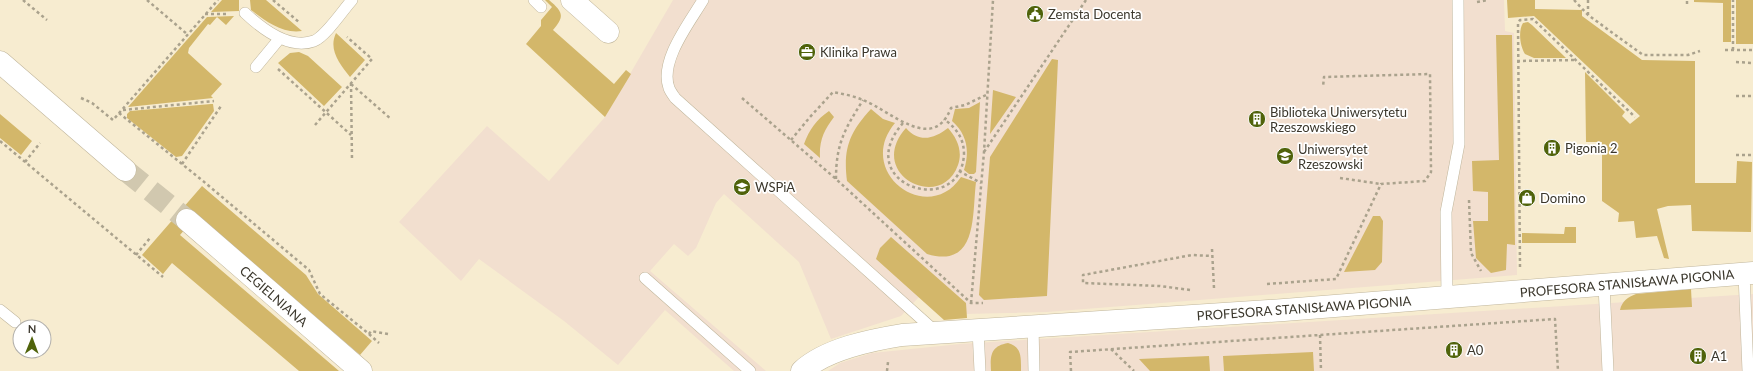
<svg xmlns="http://www.w3.org/2000/svg" width="1753" height="371" viewBox="0 0 1753 371" font-family="Lato,sans-serif">
<style>
.education{fill:#f2dfcf}
.green{fill:#d3b76a}
.lines{fill:none;stroke-linecap:round;stroke-linejoin:round}
.street-tunnel{stroke:#d1c8af;stroke-width:22;stroke-dasharray:22 11;stroke-linecap:butt}
.lane-casing{stroke:#c0b69c;stroke-width:12}
.street-casing{stroke:#c0b69c;stroke-width:23}
.path{stroke:#aaa28d;stroke-width:2.5;stroke-dasharray:3 3;stroke-linecap:butt}
.lane{stroke:#fff;stroke-width:11}
.street{stroke:#fff;stroke-width:22}
.labels{text-anchor:middle;stroke-width:3.5;stroke-linejoin:round;paint-order:stroke}
.poi-label{font-size:13px;fill:#3b372c;stroke:#fff;text-anchor:start}
.street-label{font-size:13px;fill:#3b372c;stroke:#fff}
</style>
<rect width="100%" height="100%" fill="#f7ecd0"/>
<path class="education" d="M673 0H1504L1505 31 1514 33 1517 275 1047 312 964 314 919 297 901 316 831 339 799 262 724 194 716 203 696 248 688 256 674 244 650 271 766 371H734L665 310 618 365 564 321 479 259 461 281 399 222 487 126 549 181 605 117Z
M1753 294V371H828L840 363 872 353 960 344Z"/>
<path class="green" d="M222 0H239V11L211 12Z
M250 0H266L302 31C282 34 266 21 251 10Z
M545 0H549C563 12 565 16 553 30L614 84 626 70 631 74 605 117 526 44 541 26V20L552 7Z
M1507 0H1535V9L1582 10V16L1642 60 1695 61V183H1736L1737 161 1752 162 1751 232 1692 231 1691 205 1668 206 1657 209 1669 259 1664 258 1657 236 1636 238 1634 221 1618 222 1619 213 1602 201V142H1586L1585 72 1625 112 1622 116 1630 124 1640 116 1534 16 1508 18Z
M1694 0H1731V42H1723V3L1694 2Z
M1736 0H1753V44H1736Z
M234 16 226 25 217 17 210 25 208 24 189 48 188 53 222 84 211 96 213 98 128 107 207 17Z
M1528 22 1532 25 1566 58H1534L1525 54C1520 46 1518 31 1523 23Z
M336 33 365 60 350 77C340 64 328 50 336 33Z
M1496 35H1512L1515 245 1507 244 1506 270 1491 273 1476 258 1473 221H1488V192L1473 191 1472 161 1499 160Z
M299 52 308 56 342 87 324 106 278 63 290 53Z
M1052 59 1058 60 1047 296 984 300 979 295 990 157Z
M993 90 1016 97 990 134Z
M980 102 976 172 974 174H969L964 170C970 151 967 134 952 121L955 109 969 108Z
M211 104H213L214 111 182 156 176 157 127 118V114L130 111Z
M871 109 883 119 895 123C854 172 928 227 961 177L976 182C972 215 978 269 927 254L847 181C843 149 849 133 871 109Z
M829 111 834 117C824 130 819 141 820 158L804 144C809 130 817 119 829 111Z
M0 114 32 141 21 155 0 138Z
M906 128C919 143 934 139 948 128 957 138 963 151 958 165 941 213 865 174 906 128Z
M202 186 306 275 318 294 372 341 360 355 197 215 180 235 339 371H299L172 263 163 274 142 255Z
M1373 216H1380L1383 221 1382 262 1375 270 1344 272Z
M1565 227H1576V243H1522V233L1564 234Z
M891 237 966 303 967 318 944 320 876 259 880 248Z
M1691 289 1692 307 1620 310C1622 301 1628 297 1636 294Z
M1008 343C1022 347 1021 357 1021 371H991C990 355 991 346 1008 343Z
M1313 352 1314 371H1224L1223 356Z
M1209 356 1210 371H1150L1139 359Z"/>
<g class="lines">
<path class="street-tunnel" d="M125 170 187 220"/>
<defs>
<path id="lane" d="M534 0 541 7
M703 0C690 22 659 61 669 88 670 91 673 95 675 98L936 332
M245 13C262 29 289 50 314 41 326 36 343 10 352 0
M256 67 280 38
M1744 274 1748 371
M645 278 750 371
M1604 285 1608 371
M1447 298 1446 212 1459 144 1458 0
M0 310 15 322
M1033 325 1034 371
M978 329 980 371"/>
<path id="street" d="M572 0 608 32
M0 62 125 170
M187 220 361 371
M802 371C826 349 871 340 902 335L1284 310 1753 273"/>
</defs>
<use href="#lane" class="lane-casing"/>
<use href="#street" class="street-casing"/>
<path class="path" d="M23 0 47 20
M147 0 187 34
M273 0 300 23
M1574 0 1588 15 1643 55H1688L1700 51
M1477 2 1488 0
M1687 4V0
M205 14H226
M1588 15V0
M1725 50H1753
M1733 50V0
M1517 61 1576 60
M1736 62 1753 63
M278 69 351 135
M351 83 352 160
M351 84 391 119
M1736 96H1753
M81 98 92 103 113 120 218 0
M742 98 836 179 971 303H983
M123 110 214 101
M119 113 203 181 309 270 320 294 369 334 371 331 388 334
M903 123C849 185 961 220 964 154 964 138 956 128 944 119
M315 125 372 59 347 37
M791 140 810 117 833 92C843 94 854 96 863 100 891 111 933 154 951 108L965 105 986 95
M0 141 163 277
M984 152 1086 0
M1736 155H1753
M25 162 40 143
M182 164 221 106
M959 171 981 183
M1340 178 1381 184
M836 179C836 143 845 129 863 100
M1469 200 1471 253 1481 271
M1212 249 1214 288
M136 255 150 238
M1520 267 1518 23 1520 20 1533 19 1635 117
M1267 284 1336 279 1381 184 1425 181 1431 172 1430 74 1324 77 1323 87
M1190 290 1160 286 1083 283V275L1192 255 1212 256
M971 303 984 152 993 0
M369 334 379 343
M1320 335 1321 371
M1111 349 1134 371
M887 371 888 362
M1071 371 1070 352 1555 319 1558 371"/>
<use href="#lane" class="lane"/>
<use href="#street" class="street"/>
</g>
<defs>
<symbol id="civic-disc" viewBox="-11 -11 22 22"><circle r="9.5" fill="#50630b" stroke="#fff"/><path d="M-.6-6.5H3V-4.5H.6V-3L4-1V1h2V6H-6V1h2V-1L-.6-3ZM-1.2 2.5V6h2.4V2.5Z" fill="#fff"/></symbol>
<symbol id="office-disc" viewBox="-11 -11 22 22"><circle r="9.5" fill="#50630b" stroke="#fff"/><path d="M-6-3h4V-5.5h4V-3h4V5H-6ZM-1-4.5V-3h2v-1.5ZM-6 0V1H6V0Z" fill="#fff"/></symbol>
<symbol id="building-disc" viewBox="-11 -11 22 22"><circle r="9.5" fill="#50630b" stroke="#fff"/><path d="M-4-6H4V6H1V3H-1V6H-4ZM-2.5-4.3h1.7v1.8h-1.7ZM.8-4.3h1.7v1.8H.8ZM-2.5-1h1.7V.8h-1.7ZM.8-1h1.7V.8H.8Z" fill="#fff"/></symbol>
<symbol id="university-disc" viewBox="-11 -11 22 22"><circle r="9.5" fill="#50630b" stroke="#fff"/><path d="M0-5L7-2L0 1L-7-2ZM-4 1L0 2.5L4 1V4Q0 6-4 4Z" fill="#fff"/></symbol>
<symbol id="shop-disc" viewBox="-11 -11 22 22"><circle r="9.5" fill="#50630b" stroke="#fff"/><path d="M-5-2.5h2.3a2.7 3.5 0 0 1 5.4 0H5L5.5 6h-11ZM-1.5-2.5h3a1.5 2.3 0 0 0-3 0Z" fill="#fff"/></symbol>
</defs>
<g fill-rule="evenodd">
<use href="#civic-disc" x="1025" y="4" width="20" height="20"/>
<use href="#office-disc" x="797" y="42" width="20" height="20"/>
<use href="#building-disc" x="1247" y="109" width="20" height="20"/>
<use href="#building-disc" x="1542" y="138" width="20" height="20"/>
<use href="#university-disc" x="1275" y="146" width="20" height="20"/>
<use href="#university-disc" x="732" y="177" width="20" height="20"/>
<use href="#shop-disc" x="1517" y="188" width="20" height="20"/>
<use href="#building-disc" x="1444" y="340" width="20" height="20"/>
<use href="#building-disc" x="1688" y="346" width="20" height="20"/>
</g>
<g class="labels">
<g class="poi-label">
<text x="1048" y="19">Zemsta Docenta</text>
<text x="820" y="57">Klinika Prawa</text>
<text x="1270" y="117">Biblioteka Uniwersytetu<tspan x="1270" dy="15">Rzeszowskiego</tspan></text>
<text x="1565" y="153">Pigonia 2</text>
<text x="1298" y="154">Uniwersytet<tspan x="1298" dy="15">Rzeszowski</tspan></text>
<text x="755" y="192">WSPiA</text>
<text x="1540" y="203">Domino</text>
<text x="1467" y="355">A0</text>
<text x="1711" y="361">A1</text>
</g>
<g class="street-label">
<text transform="translate(1627 283) rotate(-5)" y="5">PROFESORA STANISŁAWA PIGONIA</text>
<text transform="translate(274 296) rotate(41)" y="5">CEGIELNIANA</text>
<text transform="translate(1304 308) rotate(-4)" y="5">PROFESORA STANISŁAWA PIGONIA</text>
</g>
</g>
<g transform="translate(32 339) rotate(1)"><circle r="19" fill="#ffffff" stroke="#b1afab"/>
<path d="M0-3L7 15L0 10L-7 15Z" fill="#50630b"/>
<text y="-6" font-size="11" font-weight="bold" text-anchor="middle" fill="#3b372c">N</text>
</g>
</svg>
